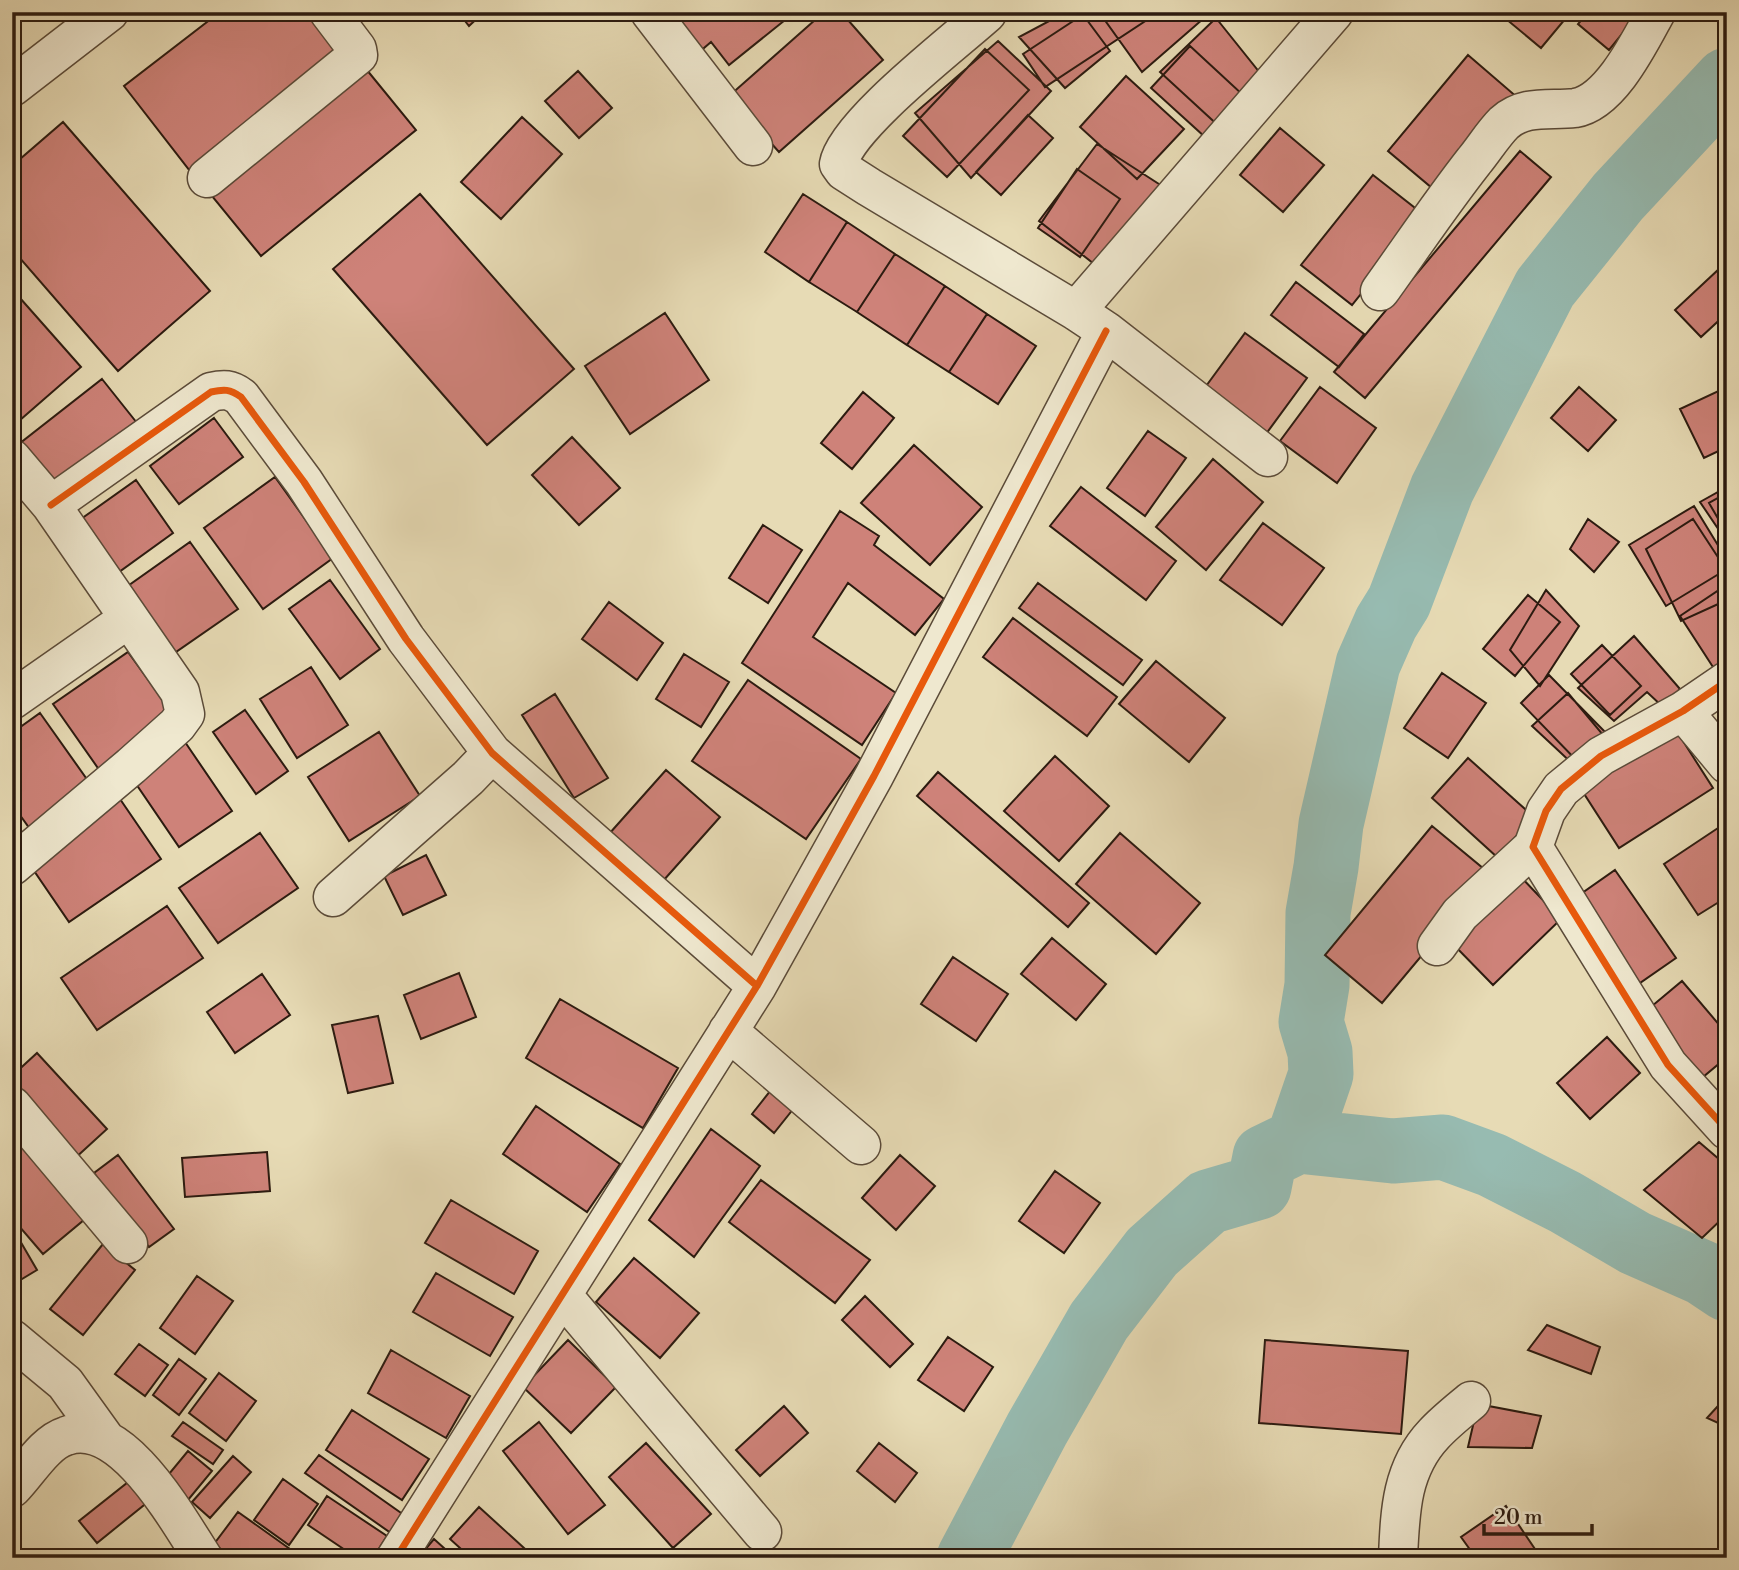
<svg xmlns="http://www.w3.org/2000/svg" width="1739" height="1570" viewBox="0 0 1739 1570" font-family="'Libre Bodoni',serif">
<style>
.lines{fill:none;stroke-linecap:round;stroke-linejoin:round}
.river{stroke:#97bbb1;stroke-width:65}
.building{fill:#ce8279;stroke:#2c1b10;stroke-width:2}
.minor-casing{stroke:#5b4b39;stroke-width:41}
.minor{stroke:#efe8cf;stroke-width:38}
.cycleway-casing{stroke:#efe8cf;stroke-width:11}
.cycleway{stroke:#e8590c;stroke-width:7}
</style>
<rect width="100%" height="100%" fill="#e7dbb5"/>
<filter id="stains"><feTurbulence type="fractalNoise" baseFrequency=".00286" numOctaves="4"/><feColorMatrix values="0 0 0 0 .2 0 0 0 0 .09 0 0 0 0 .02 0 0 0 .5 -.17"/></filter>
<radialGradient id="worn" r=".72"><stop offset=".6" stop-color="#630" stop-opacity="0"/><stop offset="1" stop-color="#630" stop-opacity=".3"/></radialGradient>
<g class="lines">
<path class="river" d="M1298 1141 1321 1074 1320 1052 1311 1022 1317 985 1318 913 1326 867 1331 824 1368 664 1386 623 1399 602 1442 489 1545 288 1618 197 1727 80
M969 1558 1037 1429 1099 1321 1152 1252 1208 1202 1259 1187 1265 1157 1298 1141 1393 1151 1443 1147 1492 1165 1565 1202 1635 1243 1703 1273 1727 1289"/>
</g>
<path class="building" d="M220 12H321L349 48 190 171 124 86Z
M458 12H484L469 26Z
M661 12H795L729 65 711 42 697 54Z
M824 12H841L883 60 779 152 729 96Z
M1066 12H1081L1110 51 1065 88 1019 37Z
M1087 12H1159L1045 87 1023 54Z
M1099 12H1211L1142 72Z
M1502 12H1571L1541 48 1500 14Z
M1588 12H1640L1609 50 1578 24Z
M1216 18 1264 78 1222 129 1160 72Z
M998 41 1051 91 971 178 915 113Z
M1190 46 1243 95 1205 137 1151 88Z
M985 49 1029 90 947 177 903 136Z
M1468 55 1518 98 1438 193 1388 151Z
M362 64 416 130 261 256 207 190Z
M578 71 612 108 579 138 545 101Z
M1126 76 1184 129 1137 179 1080 127Z
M1028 115 1053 138 1001 195 976 172Z
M522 117 562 154 501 219 461 182Z
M63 122 210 291 118 371 12 249V166Z
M1280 128 1324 165 1283 212 1240 175Z
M1097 144 1162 186 1107 274 1039 221Z
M1520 151 1551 177 1365 398 1334 372Z
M1077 169 1120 199 1080 257 1038 228Z
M1373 175 1424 215 1352 305 1301 265Z
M420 194 574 369 487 445 333 269Z
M803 194 847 222 809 282 765 252Z
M847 222 895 254 857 312 809 282Z
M895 254 945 286 907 345 857 312Z
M1719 269 1727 277V313L1701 337 1675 310Z
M1296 282 1364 334 1339 367 1271 315Z
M945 286 987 314 949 372 907 345Z
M12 289 81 367 12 427Z
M665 313 709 380 630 434 585 366Z
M987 314 1036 346 998 404 949 372Z
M1245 333 1307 378 1263 438 1201 393Z
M102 379 141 428 58 493 19 444Z
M1320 387 1376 428 1337 483 1280 441Z
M1579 387 1616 420 1588 451 1551 418Z
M1727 387V447L1704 458 1680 409Z
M863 392 894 418 852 469 821 443Z
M214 418 243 457 179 504 150 466Z
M1148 431 1186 458 1145 516 1107 488Z
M572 437 620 488 579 525 532 475Z
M914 445 982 507 930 565 861 503Z
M1213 459 1263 502 1206 570 1156 527Z
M275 477 333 558 263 609 204 528Z
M136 480 173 533 119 572 81 519Z
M1081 487 1176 561 1146 600 1050 526Z
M1727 487V542L1700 502Z
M1727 493V534L1709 503Z
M1694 506 1727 560V569L1666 606 1629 545Z
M840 511 879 536 874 545 944 599 915 635 848 583 813 637 896 693 862 745 742 663Z
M1588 519 1619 542 1594 572 1570 549Z
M1693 519 1727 571V600L1681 621 1646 549Z
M1263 523 1324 568 1282 625 1220 580Z
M763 525 802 550 768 603 729 578Z
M190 542 238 609 173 654 125 588Z
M330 580 380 649 340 679 289 609Z
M1038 583 1142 660 1123 685 1019 608Z
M1546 590 1579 626 1540 686 1510 650Z
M1719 590 1727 602V678L1722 681 1680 616Z
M1528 595 1560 622 1515 676 1483 649Z
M609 602 663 643 637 680 582 639Z
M1013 618 1117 697 1087 736 983 657Z
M1634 636 1680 689 1663 707 1647 692 1614 721 1578 688Z
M1602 645 1641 686 1610 715 1571 674Z
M128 652 176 718 100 771 53 704Z
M684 654 729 682 701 727 656 699Z
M1156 661 1225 718 1189 762 1119 704Z
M311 667 348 725 297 758 260 699Z
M1442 673 1486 703 1448 758 1404 728Z
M1549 675 1608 735 1579 763 1521 703Z
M748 680 861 759 806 839 692 761Z
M1568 693 1609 742 1576 767 1532 726Z
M555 694 608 778 574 798 522 715Z
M1727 706V720L1720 712Z
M245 710 288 771 256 794 213 732Z
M40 713 91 785 30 829 12 804V733Z
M1676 730 1713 788 1619 848 1581 789Z
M379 732 420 796 349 841 308 777Z
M185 742 232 811 179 847 132 778Z
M1055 756 1109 806 1059 861 1004 811Z
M1468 758 1534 817 1497 857 1432 798Z
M666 770 720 817 663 881 609 834Z
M938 772 1089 903 1068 927 917 796Z
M120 799 161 859 69 922 28 862Z
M1727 822V897L1698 915 1664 864Z
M12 823 27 842 12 854Z
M1432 826 1490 874 1382 1003 1325 955Z
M260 833 298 888 218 943 179 888Z
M1120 833 1200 903 1156 954 1076 884Z
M426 855 446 895 403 915 384 876Z
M1615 870 1676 958 1637 985 1575 898Z
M1519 875 1561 919 1493 985 1450 941Z
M167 906 203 958 97 1030 61 978Z
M1052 938 1106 984 1076 1020 1021 974Z
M953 957 1008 994 976 1041 921 1004Z
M459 973 476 1017 421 1039 404 995Z
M262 974 290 1015 235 1053 207 1012Z
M1682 981 1727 1034V1057L1703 1077 1646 1011Z
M560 999 678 1068 643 1128 526 1058Z
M378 1016 393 1083 348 1093 332 1025Z
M1607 1037 1640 1073 1590 1119 1557 1083Z
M37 1053 107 1129 73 1160 12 1094V1076Z
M771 1090 794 1108 774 1133 752 1114Z
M536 1106 620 1164 587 1212 503 1154Z
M711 1129 760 1166 694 1257 649 1220Z
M12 1131 85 1219 43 1254 12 1218Z
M1699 1142 1727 1166V1214L1702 1238 1644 1190Z
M267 1152 270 1191 185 1197 182 1158Z
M118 1155 174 1229 149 1247 94 1173Z
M900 1155 935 1186 896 1230 862 1198Z
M1055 1171 1100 1203 1064 1253 1019 1221Z
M761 1180 870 1260 835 1303 729 1222Z
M451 1200 538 1251 514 1294 425 1243Z
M12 1227 37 1270 12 1285Z
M103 1244 135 1270 83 1335 50 1309Z
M634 1258 699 1313 660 1358 596 1302Z
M436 1273 513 1317 490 1356 413 1312Z
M197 1276 233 1301 195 1354 160 1328Z
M865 1296 913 1344 890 1367 842 1320Z
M1547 1325 1600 1347 1591 1374 1528 1350Z
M948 1337 993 1367 964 1411 918 1380Z
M568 1340 616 1387 571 1433 523 1387Z
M1265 1340 1408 1351 1401 1434 1259 1423Z
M139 1344 168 1365 145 1396 115 1374Z
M391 1350 470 1396 446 1438 368 1393Z
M179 1359 206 1379 179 1415 153 1395Z
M219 1373 256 1401 226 1441 189 1413Z
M1727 1396V1427L1707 1418Z
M1478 1404 1541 1416 1532 1448 1468 1447Z
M784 1406 808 1433 760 1476 736 1450Z
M352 1410 429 1459 402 1500 326 1450Z
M183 1422 223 1450 213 1464 172 1436Z
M539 1422 605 1505 568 1534 503 1451Z
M646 1443 711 1514 673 1548 609 1477Z
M879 1443 917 1473 895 1502 857 1471Z
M188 1451 212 1471 183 1506 159 1486Z
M319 1455 411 1520 398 1538 305 1473Z
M233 1456 251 1472 210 1518 192 1502Z
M137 1475 154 1497 97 1543 79 1521Z
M283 1479 318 1504 289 1545 254 1520Z
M327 1496 387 1536 373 1558H357L308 1525Z
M1506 1506 1541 1558H1476L1461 1537Z
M479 1507 535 1558H471L450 1539Z
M238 1512 297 1554 295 1558H233L214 1544Z
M434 1539 455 1558H418Z
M97 1549 103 1558H82Z"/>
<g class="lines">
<defs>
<path id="minor" d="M650 12 753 146
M987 13C955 42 845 126 839 164L844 171 869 187 1076 311 1106 331 1268 457
M12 87 109 12
M207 178 358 55 357 49 329 12
M1380 291C1411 248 1441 203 1474 161 1484 149 1493 134 1504 123 1525 104 1550 111 1575 108 1611 102 1640 41 1656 12
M1076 311 1334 12
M12 459 51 505 180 692 185 714 177 725 131 766 12 866
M51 505 211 392C224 389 230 389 241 397L304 482 406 639 492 753 757 986
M1727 681 1683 711 1601 756 1561 789 1546 811 1533 847 1668 1065 1727 1130
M12 700 128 619
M1683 711 1727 764
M333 897 468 778 492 753
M1437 946 1460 914 1533 847
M728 1031 861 1145
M12 1106 128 1244
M563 1296 762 1532
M12 1339 65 1383 106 1440
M12 1488C28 1472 44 1443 66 1436 122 1416 178 1520 203 1558
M396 1558 757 986 874 776 1106 331
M1398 1558C1400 1512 1401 1469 1434 1434 1445 1422 1459 1411 1471 1401"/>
</defs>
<use href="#minor" class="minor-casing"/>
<use href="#minor" class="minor"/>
<defs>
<path id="cycleway" d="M51 505 211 392C224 389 230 389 241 397L304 482 406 639 492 753 757 986
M1727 681 1683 711 1601 756 1561 789 1546 811 1533 847 1668 1065 1727 1130
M396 1558 757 986 874 776 1106 331"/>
</defs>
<use href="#cycleway" class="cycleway-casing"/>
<use href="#cycleway" class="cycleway"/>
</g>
<rect width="1739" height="1570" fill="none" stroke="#e7dbb5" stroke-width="42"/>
<rect x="14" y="14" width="1711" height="1542" fill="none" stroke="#2c1b10" stroke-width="3.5"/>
<rect x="21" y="21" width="1697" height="1528" fill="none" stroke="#2c1b10" stroke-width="2"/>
<path d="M1484 1524v10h108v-10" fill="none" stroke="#2c1b10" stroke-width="3.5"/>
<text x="1494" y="1524" font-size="21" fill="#2c1b10" stroke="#efe8cf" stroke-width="5" paint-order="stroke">20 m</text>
<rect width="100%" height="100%" filter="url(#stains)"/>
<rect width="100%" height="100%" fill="url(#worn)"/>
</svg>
